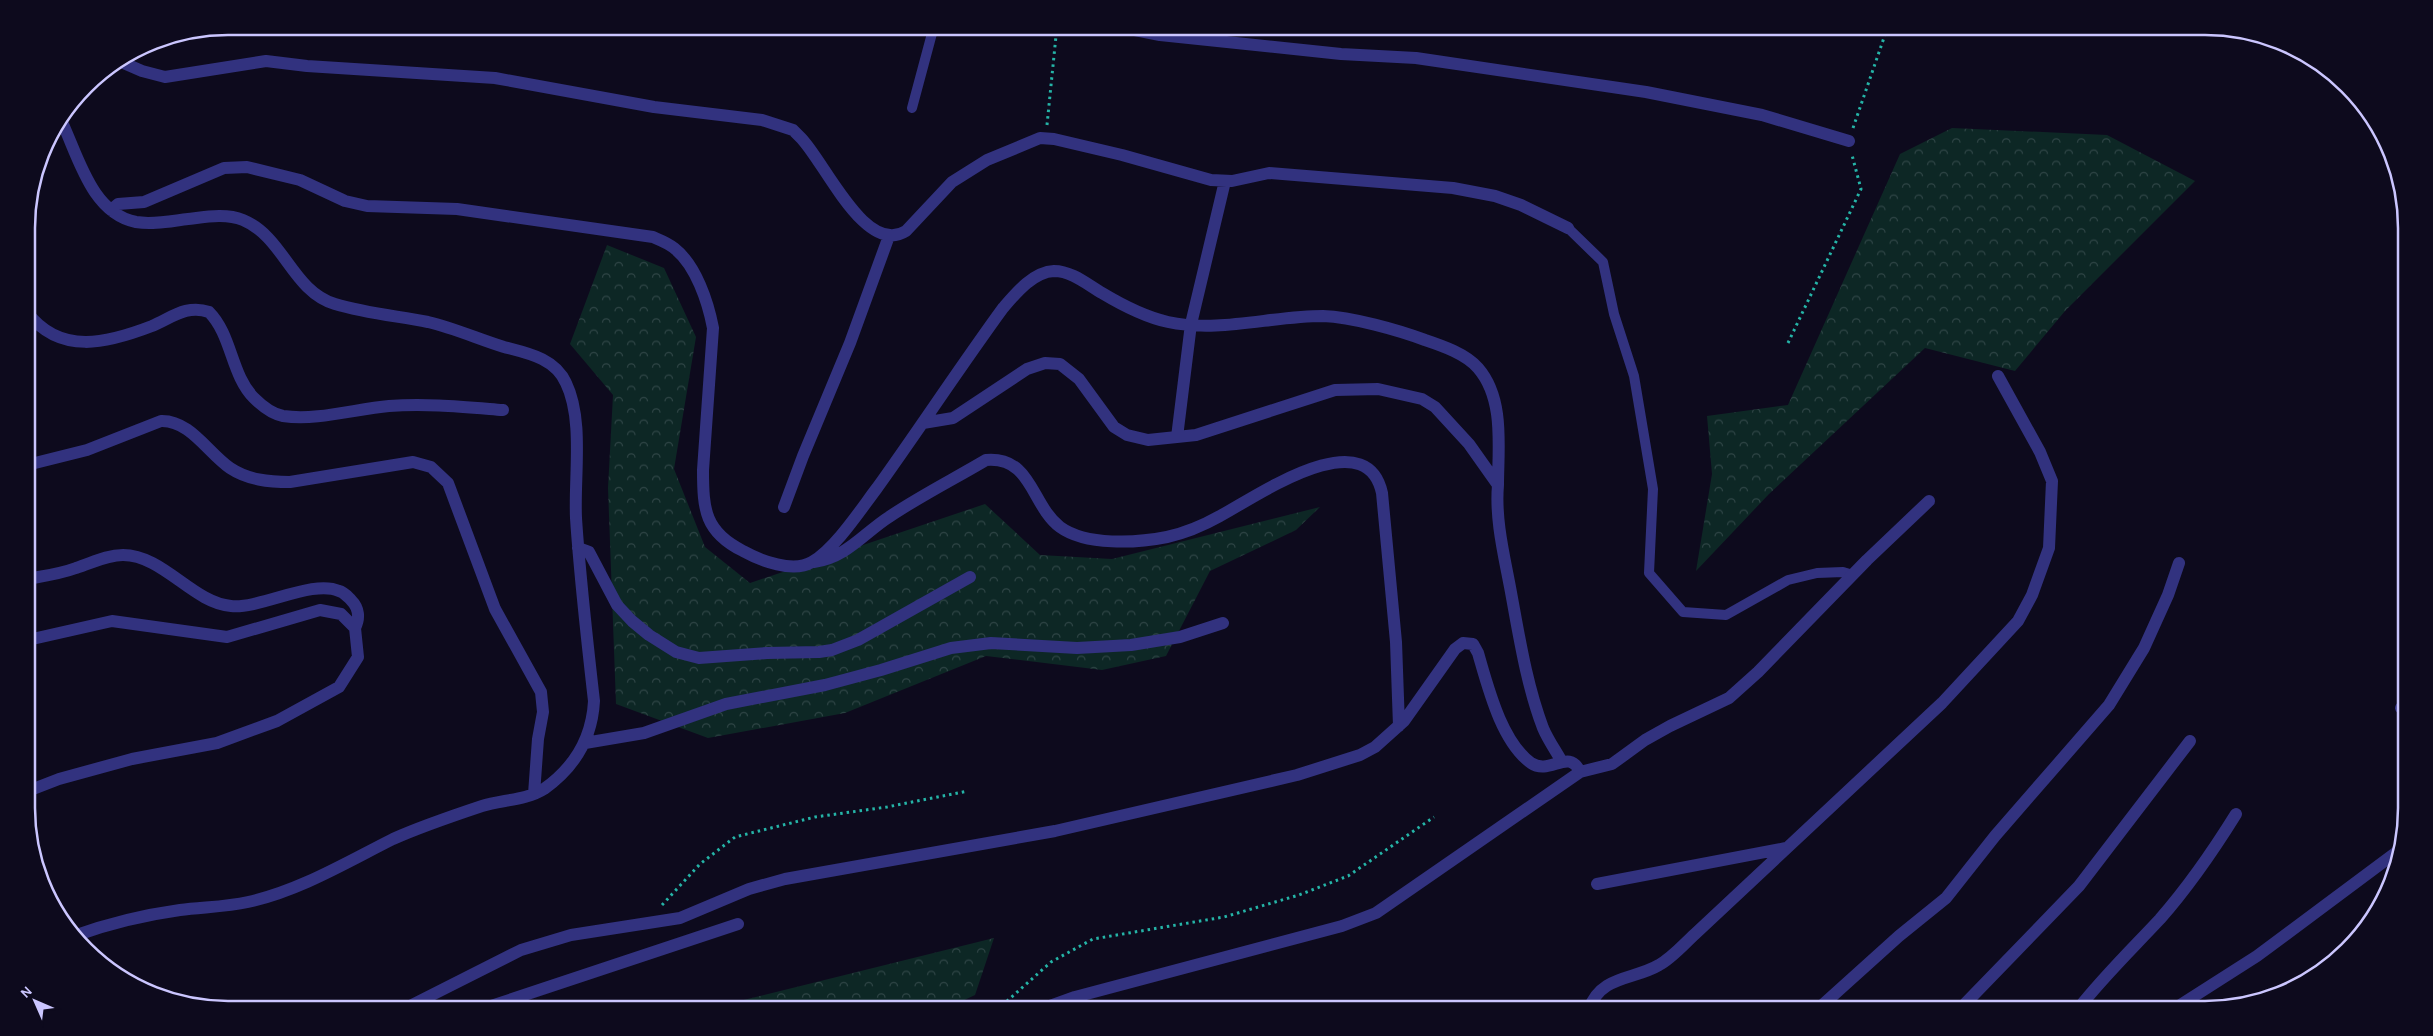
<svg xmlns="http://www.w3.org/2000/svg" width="2433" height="1036" viewBox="0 0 2433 1036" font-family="'Alegreya Sans',sans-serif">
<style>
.forest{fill:url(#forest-crowns)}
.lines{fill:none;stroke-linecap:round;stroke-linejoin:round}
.path{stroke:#25b4a7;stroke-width:3;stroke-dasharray:2.5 4;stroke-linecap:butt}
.service{stroke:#32327f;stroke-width:10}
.minor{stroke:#32327f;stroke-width:12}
.rim{fill:none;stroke:#cbc6ff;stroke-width:2.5}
</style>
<defs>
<pattern id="forest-crowns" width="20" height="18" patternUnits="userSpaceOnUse" patternTransform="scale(1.25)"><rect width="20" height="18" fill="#0d2725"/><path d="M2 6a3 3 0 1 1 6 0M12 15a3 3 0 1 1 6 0" fill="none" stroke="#2f4546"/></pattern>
</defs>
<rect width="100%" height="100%" fill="#0d0a1d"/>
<path class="forest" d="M1952 128 2107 135 2195 181 2065 311 2015 371 1925 348 1769 494 1696 571 1712 474 1707 416 1788 405 1900 154Z
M607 245 664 268 696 337 674 469 705 547 750 583 985 504 1040 555 1112 559 1320 507 1296 530 1210 571 1166 656 1102 670 986 656 845 713 708 738 616 704 608 488 613 395 570 344Z
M994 938 975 995 943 1010H703Z"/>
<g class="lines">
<path class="path" d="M1288 35 1290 26
M1047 125 1057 26
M1853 128 1888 26
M1788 343 1861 189 1852 155
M662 905 700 864 735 837 815 817 887 807 968 791
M997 1010 1051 962 1093 939 1224 917 1299 895 1348 876 1434 817"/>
<path class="service" d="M912 108 934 26
M1568 228 1603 262 1614 314 1634 376 1653 489 1649 573 1683 612 1726 615 1788 580 1817 573 1843 572 1853 575"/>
<path class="minor" d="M1115 26 1160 35 1341 54 1416 58 1646 92 1762 115 1849 141
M119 61 142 71 165 77 266 61 307 66 495 78 654 107 762 120 793 130 800 137C824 160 865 257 906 231L952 182 987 160 1040 138 1054 139 1122 155 1211 180 1232 181 1269 173 1453 188 1495 196 1521 205 1568 228
M61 120C78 155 91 213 136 222 153 225 171 221 188 219 205 217 226 213 243 220 284 237 292 291 335 304 365 313 397 316 428 322 454 328 478 339 504 347 527 353 555 358 566 383 584 420 574 477 576 518 580 579 587 640 594 701 592 738 575 767 544 789 527 800 501 800 482 806 452 816 422 826 393 839 347 862 299 891 248 902 226 907 202 907 180 910 144 915 107 924 74 936
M111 210 118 204 144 202 224 168 247 167 300 180 345 201 367 206 457 209 653 237C660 240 668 243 674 248 696 265 708 302 713 328L703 470C703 510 705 532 743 551 761 561 793 573 812 562 835 549 861 509 877 488 920 428 960 367 1003 308 1016 293 1033 272 1054 271 1072 271 1088 285 1102 293 1122 305 1145 317 1168 322 1219 333 1271 316 1323 316 1352 317 1398 330 1425 340 1443 346 1466 354 1478 368 1505 399 1498 448 1498 485
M27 312C60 356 108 343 152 326 171 318 187 304 209 312 232 335 231 375 254 398 262 406 272 414 283 416 317 421 355 409 389 406 426 403 465 407 503 410
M923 423 953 418 1027 369 1045 363 1060 364 1079 379 1114 427 1127 435 1148 440 1196 435 1335 390 1378 389 1422 399 1435 407 1469 444 1498 485C1495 519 1504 555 1510 587 1519 635 1526 683 1543 728 1548 740 1556 751 1562 762
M1177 437 1191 324 1225 181
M27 465 87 450 161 421C190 420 208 453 230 468 248 480 269 482 290 482L413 462 431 467 448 483 495 609 541 692 543 712 538 739 534 794
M784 507 803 456 850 343 889 236
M578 548 589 552 617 605 632 621 649 635 676 652 699 658 767 653 819 652 832 650 858 640 970 577
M814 562C846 558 864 533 889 517 920 496 954 479 986 460 1032 456 1031 505 1060 527 1086 546 1137 543 1167 537 1185 533 1204 525 1220 516 1254 498 1366 419 1382 493L1396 642 1399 726
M27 579C44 576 60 574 76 568 92 563 106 555 123 555 163 555 193 603 231 606 261 609 313 579 339 591 344 592 348 597 351 600 359 608 360 618 355 628
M28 640 112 621 227 637 320 610 341 614 355 628 358 657 339 687 277 721 217 743 132 759 59 779 28 791
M2401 708 2406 701
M585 743 644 733 726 704 825 685 881 670 951 648 991 643 1077 648 1131 645 1180 637 1223 623
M1597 884 1786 848
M1589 1009C1601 975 1634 980 1659 965 1672 958 1684 944 1695 934L1942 703 2018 621 2032 595 2049 548 2052 481 2040 452 1998 376
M1818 1009 1899 936 1946 898 1995 836 2109 705 2144 648 2168 595 2179 563
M1960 1009 2079 886 2190 741
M2078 1009C2103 977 2132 949 2160 919 2189 886 2213 851 2236 814
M2174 1009 2257 956 2398 851
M402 1010 521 950 571 935 680 918 749 889 785 879 1055 831 1297 775 1360 755 1375 747 1404 721 1455 649 1463 643 1473 644 1478 653C1488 687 1501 741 1531 763 1550 776 1569 747 1580 772
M479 1010 738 924
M1039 1010 1075 997 1342 926 1376 913 1580 772 1612 764 1645 740 1670 726 1729 698 1758 672 1867 560 1929 501"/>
</g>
<path d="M0 0H2433V1036H0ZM228 35H2205A193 193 0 0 1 2398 228V808A193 193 0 0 1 2205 1001H228A193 193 0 0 1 35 808V228A193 193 0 0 1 228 35Z" fill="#0d0a1d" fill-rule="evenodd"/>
<path class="rim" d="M228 35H2205A193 193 0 0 1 2398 228V808A193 193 0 0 1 2205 1001H228A193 193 0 0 1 35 808V228A193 193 0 0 1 228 35Z"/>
<g transform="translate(35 1001) rotate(315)" stroke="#0d0a1d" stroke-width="4" paint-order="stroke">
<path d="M0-4L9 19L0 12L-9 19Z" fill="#cbc6ff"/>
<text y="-8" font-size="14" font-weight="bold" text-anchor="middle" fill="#cbc6ff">N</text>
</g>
</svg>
